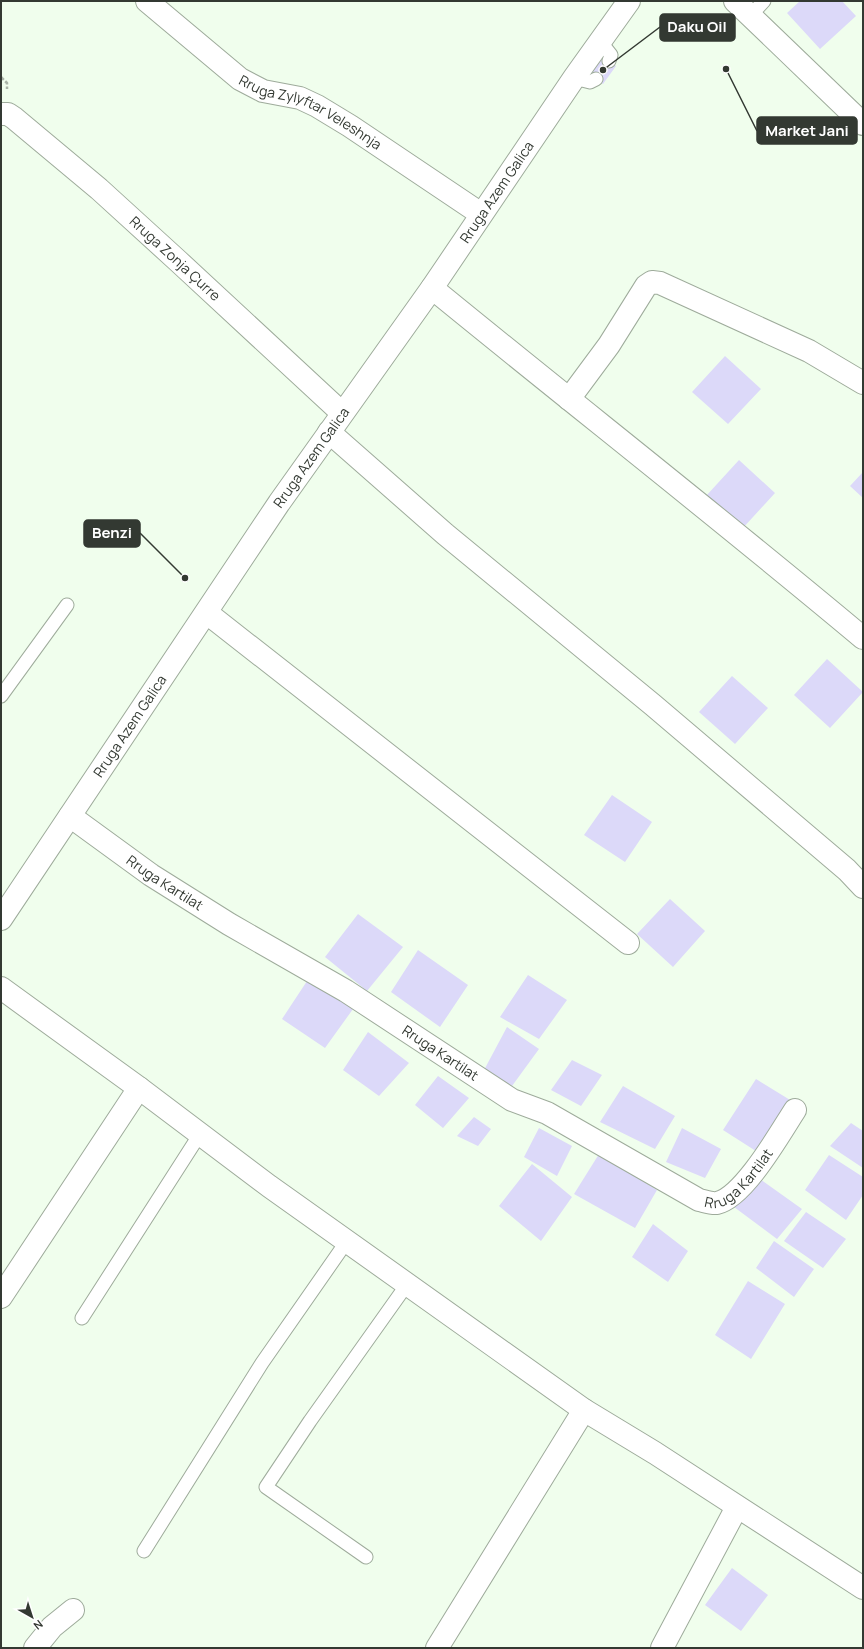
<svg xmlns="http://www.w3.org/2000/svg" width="864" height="1649" viewBox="0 0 864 1649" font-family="Manrope,sans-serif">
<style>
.building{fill:#dcd9f9}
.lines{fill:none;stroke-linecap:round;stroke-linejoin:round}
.service-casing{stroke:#9eab9b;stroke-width:15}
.minor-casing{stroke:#9eab9b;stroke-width:24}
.secondary-casing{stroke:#9eab9b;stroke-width:24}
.path{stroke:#a9b4a7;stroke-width:2.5;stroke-dasharray:4 2;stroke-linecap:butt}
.service{stroke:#fff;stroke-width:13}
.minor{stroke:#fff;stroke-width:22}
.secondary{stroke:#fff;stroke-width:22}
.labels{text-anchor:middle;stroke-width:3.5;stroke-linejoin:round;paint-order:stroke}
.street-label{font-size:14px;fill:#333932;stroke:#fff}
.leader{fill:none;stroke:#333932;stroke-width:1.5}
.callout-dot{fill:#333932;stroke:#fff;stroke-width:1.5}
.callout{fill:#333932;stroke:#333932;stroke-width:1.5}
.callout-label{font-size:15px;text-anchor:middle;font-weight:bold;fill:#fff}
</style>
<rect width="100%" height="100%" fill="#f0feed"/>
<path class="building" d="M800 1H842L856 16 820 49 787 13Z
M603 56 616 66 603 84 589 74Z
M725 356 761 389 728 424 692 392Z
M739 460 775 493 742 529 706 496Z
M863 472V498L850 486Z
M827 659 863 692 830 728 794 695Z
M732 676 768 708 735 744 699 712Z
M612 795 652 822 625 862 584 835Z
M670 899 705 931 673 967 637 934Z
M358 914 403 947 367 991 325 957Z
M418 950 468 985 440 1027 391 992Z
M528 975 567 1000 539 1039 500 1017Z
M309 978 353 1009 325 1048 282 1019Z
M507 1027 539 1049 512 1086 483 1072Z
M368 1032 409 1063 379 1096 343 1070Z
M572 1060 602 1075 581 1106 551 1090Z
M438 1076 469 1098 443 1128 415 1105Z
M756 1079 795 1103 759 1153 723 1130Z
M623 1086 675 1116 655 1149 600 1122Z
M474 1117 491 1129 478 1146 457 1136Z
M851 1123 863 1131V1168L830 1146Z
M539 1128 572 1146 557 1176 524 1157Z
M682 1128 721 1149 705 1178 666 1162Z
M599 1154 657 1190 635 1228 574 1194Z
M829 1155 863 1177V1195L846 1220 805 1190Z
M532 1164 572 1197 541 1241 499 1206Z
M760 1179 802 1209 777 1239 734 1207Z
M806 1212 846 1239 823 1268 784 1241Z
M653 1224 688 1251 668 1282 632 1257Z
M774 1241 814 1269 794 1297 756 1268Z
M748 1281 785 1304 751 1359 715 1335Z
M732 1568 768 1595 741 1631 705 1605Z"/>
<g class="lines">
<defs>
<path id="service" d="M750 16 764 1
M600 41 611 55 609 61
M574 78 590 82 596 79
M1 696 67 605
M82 1318 200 1134
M144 1551 262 1363 347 1241
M366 1557 266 1487 310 1421 408 1283"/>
<g id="minor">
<path id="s1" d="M147 1 240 79 263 91 300 98 317 106 350 126 481 214"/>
<path d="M735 1 863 124"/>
<path id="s2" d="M1 114H8L14 118 99 189 178 261 342 413"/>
<path d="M432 288C575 405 721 519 863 638"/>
<path d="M569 399 609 345 646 286 652 282 660 283 809 351 863 383"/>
<path d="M329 432 445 534 653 705 847 870 863 887"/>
<path d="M207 613 628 943"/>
<path id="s3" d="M70 816 151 875 229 924 346 991 512 1100 547 1113 699 1200C704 1201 712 1204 717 1203 744 1197 780 1133 795 1110"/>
<path d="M1 988 139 1088 269 1186 584 1410 655 1453 863 1588"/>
<path d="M1 1297 139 1088"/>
<path d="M35 1648 52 1627 73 1610"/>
<path d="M437 1648 584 1410"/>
<path d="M662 1648 737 1507"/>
</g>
<g id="secondary">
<path id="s4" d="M1 919 279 503 432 288 574 78 629 1"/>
</g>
</defs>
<use href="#service" class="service-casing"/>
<use href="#minor" class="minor-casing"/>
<use href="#secondary" class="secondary-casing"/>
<path class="path" d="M1 77 7 83V89"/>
<use href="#service" class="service"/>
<use href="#minor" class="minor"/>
<use href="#secondary" class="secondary"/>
</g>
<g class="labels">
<g class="street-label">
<text dy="5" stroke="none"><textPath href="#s1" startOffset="200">Rruga Zylyftar Veleshnja</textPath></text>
<text dy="5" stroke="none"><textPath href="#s4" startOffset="880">Rruga Azem Galica</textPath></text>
<text dy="5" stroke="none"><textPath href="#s2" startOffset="228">Rruga Zonja Çurre</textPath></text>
<text dy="5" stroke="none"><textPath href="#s4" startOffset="556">Rruga Azem Galica</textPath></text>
<text dy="5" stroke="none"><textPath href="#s4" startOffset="232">Rruga Azem Galica</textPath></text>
<text dy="5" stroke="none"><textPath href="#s3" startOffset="116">Rruga Kartilat</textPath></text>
<text dy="5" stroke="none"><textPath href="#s3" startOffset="440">Rruga Kartilat</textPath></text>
<text dy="5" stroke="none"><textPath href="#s3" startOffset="788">Rruga Kartilat</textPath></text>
</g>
</g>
<path class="leader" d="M603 70L660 27M726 69L757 131M185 578L140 533"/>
<g class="callout-dot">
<circle cx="603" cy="70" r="4"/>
<circle cx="726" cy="69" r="4"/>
<circle cx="185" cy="578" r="4"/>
</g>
<g class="callout">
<rect x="660" y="14" width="75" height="27" rx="4"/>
<rect x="757" y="117" width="100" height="27" rx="4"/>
<rect x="84" y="520" width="56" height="27" rx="4"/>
</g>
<g class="callout-label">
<text x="697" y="32">Daku Oil</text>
<text x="807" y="136">Market Jani</text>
<text x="112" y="538">Benzi</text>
</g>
<rect width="864" height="1649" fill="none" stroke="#333932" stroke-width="4"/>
<g transform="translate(32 1617) rotate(141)" stroke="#ffffff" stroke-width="3" paint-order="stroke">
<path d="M0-3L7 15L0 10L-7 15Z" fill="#333932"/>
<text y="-6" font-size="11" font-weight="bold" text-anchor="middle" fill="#333932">N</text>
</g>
</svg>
